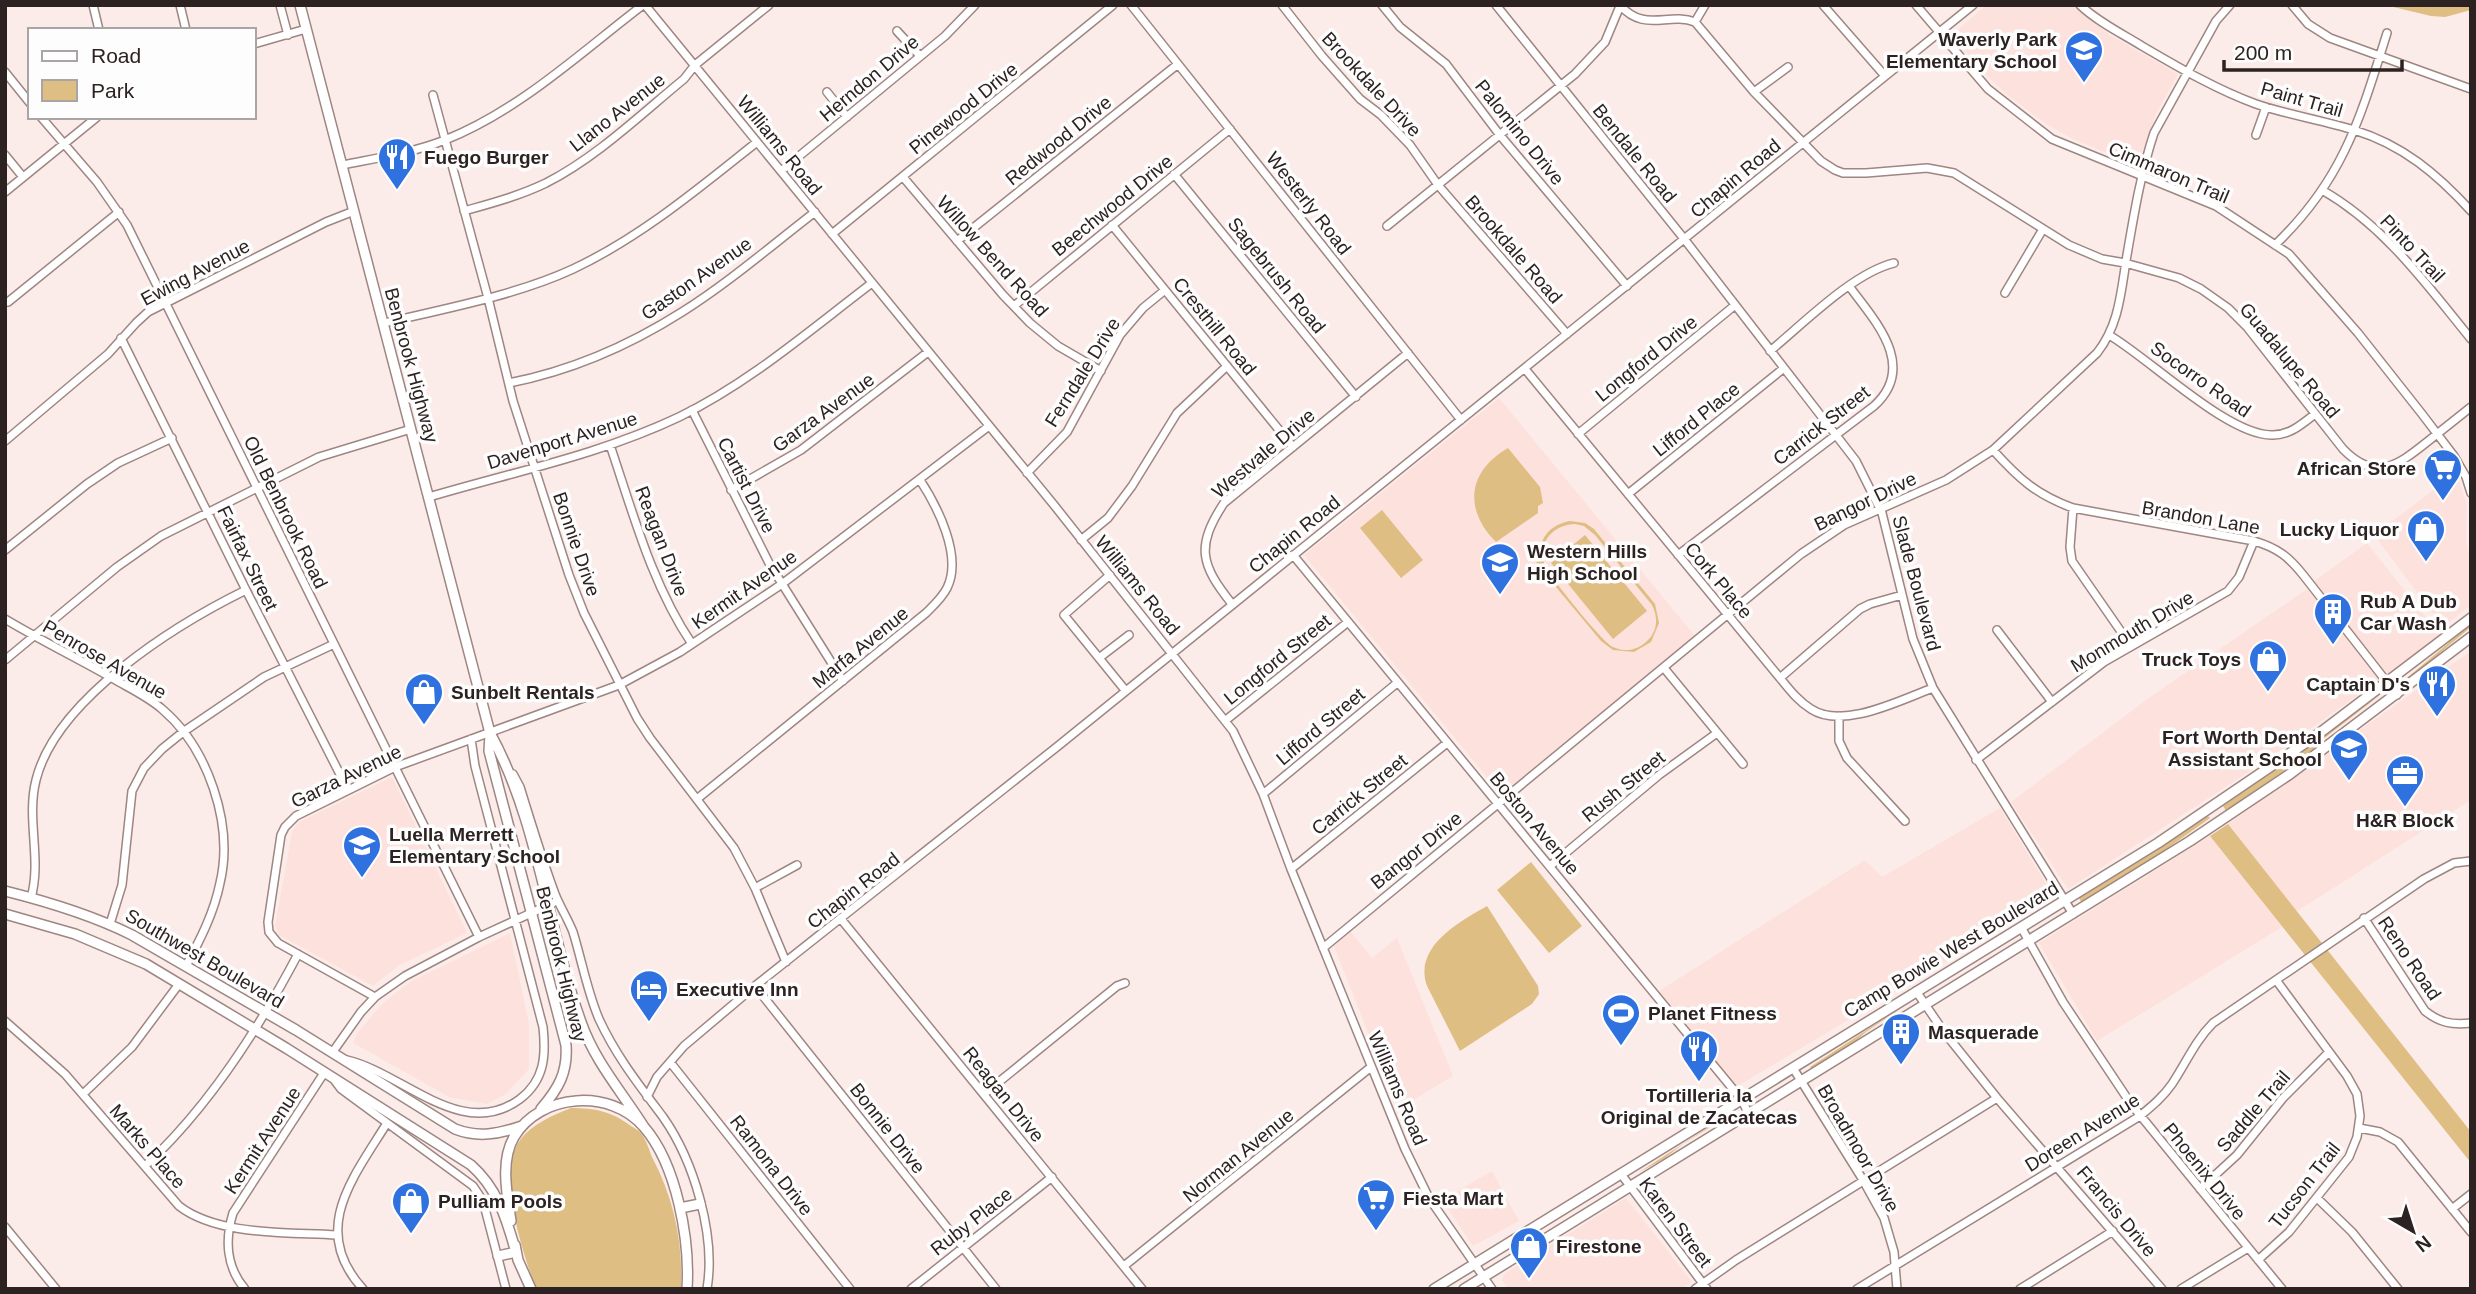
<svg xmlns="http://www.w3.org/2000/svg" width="2476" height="1294" viewBox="0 0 2476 1294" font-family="Helvetica,sans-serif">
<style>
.built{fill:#fde1dc}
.green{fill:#dfbe83;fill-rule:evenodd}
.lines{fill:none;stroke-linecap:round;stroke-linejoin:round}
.minor-casing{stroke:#9e8682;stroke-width:10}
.major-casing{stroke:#9e8682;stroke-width:12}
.minor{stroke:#fff;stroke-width:7}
.major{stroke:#fff;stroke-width:9}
.labels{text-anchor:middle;stroke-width:7;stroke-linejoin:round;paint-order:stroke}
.poi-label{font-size:19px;font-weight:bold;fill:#2c2221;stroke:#fdfdfd;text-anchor:start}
.street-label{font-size:19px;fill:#2c2221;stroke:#fdfdfd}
</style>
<rect width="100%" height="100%" fill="#fcece9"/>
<path class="built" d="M1987 5H2071L2110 35 2178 74 2157 112 2137 166 2071 138 2046 124 2005 93 1985 74 1951 35Z
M1499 398 1695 636 1501 794 1304 555Z
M2456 473 2467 504 2466 542 2471 561V605L2443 627 2374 535Z
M2367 543 2440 635 2388 675 2314 581Z
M2307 589 2379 680 2264 762 2068 889 2011 802 2146 700Z
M2471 651V800L2296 912 2228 824Z
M392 777 467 933 398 966 373 986 279 935 275 926 292 832 299 822Z
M2000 808 2054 897 1736 1087 1659 991 1865 860 1882 877Z
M2210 836 2282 927 2097 1041 2039 943Z
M1350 931 1372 958 1397 938 1453 1076 1398 1109 1334 946Z
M510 933 529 1024V1069L506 1094 487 1104 449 1097 353 1043 358 1032 383 1003 410 982Z
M1492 1171 1519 1221 1473 1246 1442 1200Z
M1626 1198 1692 1282 1681 1289H1508L1502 1280 1504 1274Z"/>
<path class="green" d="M2385 5H2471V10L2445 17 2431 16Z
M1508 448 1540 487 1543 503 1538 506V513L1496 542C1463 509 1468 471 1508 448Z
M1382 510 1423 560 1401 578 1360 528Z
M1570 521 1585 523 1594 529 1655 604 1659 623 1651 642 1634 652 1613 650 1601 641 1536 563 1540 560C1538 539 1549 525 1570 521ZM1575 524 1584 526 1595 535 1652 605C1658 617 1658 630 1648 640 1639 650 1625 653 1613 647 1600 640 1557 584 1546 569 1536 546 1550 525 1575 524Z
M1585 535 1647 611 1613 639 1551 563Z
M2471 624V627L2403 684 2401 683Z
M2380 695 2322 740 2311 752 2226 811 2223 806Z
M2208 816 2210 818 2161 853 2081 902 2079 898Z
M2228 824 2471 1132V1163L2210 836Z
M1531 862 1582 926 1549 953 1497 890Z
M1487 906 1538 986 1539 994 1532 1004 1460 1051 1427 986C1413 947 1459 922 1487 906Z
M1910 1002 1866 1032 1852 1044 1812 1069 1810 1067Z
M571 1108C595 1108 611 1111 631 1126 633 1127 639 1131 640 1132 646 1139 649 1149 652 1157 674 1199 683 1241 681 1289H536C523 1253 496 1174 520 1140 532 1124 553 1115 571 1108Z
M1732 1112 1733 1113 1683 1144 1665 1158 1638 1173Z"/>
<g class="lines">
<defs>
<path id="minor" d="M93 5 99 30
M180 5 186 30
M280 5 288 35
M645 5 1054 505 1233 731 1263 794 1291 869 1405 1149 1429 1198 1492 1289
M1131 5 1461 420
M1282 5 1322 56 1360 99 1381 115 1410 145 1438 185 1567 334
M1382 5 1400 27 1446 64 1499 134 1627 286
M1496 5 1685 240 1856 461 1882 513 1913 639 1933 688 2073 914
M1620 5C1644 33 1668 12 1695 22L1754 92 1821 161 1835 170 1843 173H1866L1927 168 1954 173 2069 245 2102 259 2125 263 2179 278 2201 289 2228 308 2247 327 2343 449C2375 482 2397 466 2427 442 2442 430 2456 419 2471 407
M1823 5 1885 76
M1916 5 1988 89 2052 139 2216 206 2289 254 2358 333 2422 414 2454 456 2466 477 2471 493
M2080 5C2098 22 2121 33 2142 46 2178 67 2217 90 2256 104 2288 115 2322 120 2354 130 2403 145 2437 174 2471 211
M2292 5 2308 24 2330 38 2471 89
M1695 22 1705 5
M897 31 920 56
M254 44 306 29
M5 72 30 103
M827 92 847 117
M1754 92 1788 67
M433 95 488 298 513 401 569 575 584 613 637 718 650 738 734 848 755 888 786 962
M41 117 97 182 127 225 479 937
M2256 135 2266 107
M5 155 23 177
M342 165C377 158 412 153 445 140 520 110 580 53 643 5
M781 171 945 36 975 5
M1174 174 1356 397
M903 177 1003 295 1030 323 1058 346 1101 371
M2322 190C2385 226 2426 284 2471 339
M5 192 97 117
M464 211C492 203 519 196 546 183 597 157 640 115 684 79L695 65 769 5
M1112 225 1293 447
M1387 226 1575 74 1605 42 1620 6
M832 234 1113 5
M957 241 1178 64
M2275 245C2343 180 2360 119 2387 33
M2005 293 2043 229
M8 302 119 212
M1014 306 1230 129
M384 323C444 309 517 295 573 269 641 237 699 188 757 142
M2109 335C2149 358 2229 437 2273 435 2290 435 2302 424 2315 414
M121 338 246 590 348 790
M1770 351C1804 323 1853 273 1894 263
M1525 369 1780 678C1789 689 1798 701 1811 709 1843 730 1900 700 1933 688
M509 383C570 371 630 345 682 312 728 283 771 246 815 212
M692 410 769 563 843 681
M1578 434 1734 306
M5 441 108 354 136 323 148 312 326 222 354 211
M610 445C633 513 652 585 692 644
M1993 450C2019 479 2037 495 2073 508L2254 541C2278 548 2289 557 2304 576L2397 695
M1027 473 1067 432 1120 335 1143 308 1165 290
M731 490 801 450 928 352
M1628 494 1784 368
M429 497C513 472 599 455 679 417 749 383 810 330 872 283
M2073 508 2070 547 2072 561 2131 646
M1081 540 1108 518 1132 486 1177 413 1227 366
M5 550 87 484 118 463 172 438
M1293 555 1742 1100 1748 1113
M1678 555 1874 406C1918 366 1875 321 1849 286
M1110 575 1064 615 1125 690
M1232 604C1201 565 1195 547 1224 503L1408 353
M5 619C40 640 77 658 112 678 129 688 147 696 162 709 208 748 234 824 220 883 214 913 200 940 186 966
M1997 630 2052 702
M1099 658 1129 635
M5 660 117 567 161 536 319 457 411 429
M1664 668 1743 764
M1780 678 1860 609 1870 604 1902 595
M1839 716V741L1847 758 1905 821
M1226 720 1348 622
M1976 760 2104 662 2228 591 2239 577 2254 541
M513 774 520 787C531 823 542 859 555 894 560 907 568 919 573 932 582 961 587 991 599 1019 616 1056 639 1085 663 1117 694 1161 716 1235 707 1289
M1263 794 1397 683
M697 799 926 613C933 606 942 598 947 588 963 556 937 506 920 480
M1550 866 1659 775 1717 733
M1291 869 1447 743
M755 888 797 865
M31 898C42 859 26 819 36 780 56 699 175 625 246 590
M2364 918 2425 1011C2440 1023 2452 1025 2471 1023
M841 919 1142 1289
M110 924 122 885 132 791 144 768 162 749 183 732 264 677 334 644
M2021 927 2063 1002 2131 1104 2282 1289
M1323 948 1801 554 1844 525 1946 480 1993 450 2097 353C2120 324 2121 290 2127 255 2134 214 2141 172 2154 133L2216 21 2230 5
M755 986 996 1289
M1916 991 1944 1032 1997 1098 2162 1289
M375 997 278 943 269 932 268 922 281 835 285 827 296 816 395 767 619 685 680 652 782 584 989 426
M5 1021 65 1074 179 1206C218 1236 288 1232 336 1235
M332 1053 361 1012 375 997 405 976 479 937 553 903
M347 1060C403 1073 462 1142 520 1099 545 1080 546 1055 543 1027L475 766 471 739
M670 1062 850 1289
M1793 1068 1863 1180 1884 1218 1894 1252 1897 1289
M335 1081 341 1089 473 1186 483 1201 506 1289
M83 1094 132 1047 179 984
M984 1094 1117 986 1125 983
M647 1097 657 1077 684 1046 755 986 1058 746 1973 5
M2359 1128 2380 1132 2398 1142 2471 1232
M145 1166C209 1107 258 1030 298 954
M1621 1174 1707 1289
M2200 1189 2237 1155 2283 1098 2329 1052
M2317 1198 2352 1232 2398 1289
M2452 1209 2471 1194
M5 1227 56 1289
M2258 1260 2289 1232 2349 1157 2357 1137 2360 1116 2357 1094 2347 1076 2276 980
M1124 1266 1371 1067
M245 1289C226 1267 225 1239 233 1213L324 1073
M363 1289C309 1230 353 1178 387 1123
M911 1289 1052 1177
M1695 1289 1736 1260 1997 1098
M1857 1289 2140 1116C2152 1106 2163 1097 2172 1084 2186 1063 2195 1041 2213 1023L2424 879 2454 863 2471 861
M2020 1289 2113 1231
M2181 1289 2248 1248"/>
<path id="major" d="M300 5 490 733C539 822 547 928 581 1022 595 1062 622 1092 644 1127
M490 735 489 751 566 1045C568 1073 558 1089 541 1109
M5 891C49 902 92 915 132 935L296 1030 455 1129C478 1138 499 1134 522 1126
M5 914 75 934 146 964 286 1048 471 1165C497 1188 506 1217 515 1249
M680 1208 700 1204
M511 1221C507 1194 500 1161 514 1137 540 1093 611 1088 644 1127 677 1165 690 1240 687 1289
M515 1245 518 1260 531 1289
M498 1256 516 1252
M1434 1289 2158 843 2317 735 2471 618
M1464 1289 2190 841 2290 774 2471 637"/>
</defs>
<use href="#minor" class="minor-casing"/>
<use href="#major" class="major-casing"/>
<use href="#minor" class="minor"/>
<use href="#major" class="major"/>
</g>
<defs>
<symbol id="school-pin" viewBox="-11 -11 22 30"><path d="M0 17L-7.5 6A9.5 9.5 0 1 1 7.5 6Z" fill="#2f72df" stroke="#fdfdfd"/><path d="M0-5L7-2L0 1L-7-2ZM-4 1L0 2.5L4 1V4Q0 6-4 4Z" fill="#fff"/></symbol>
<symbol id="restaurant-pin" viewBox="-11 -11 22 30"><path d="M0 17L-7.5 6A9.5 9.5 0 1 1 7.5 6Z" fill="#2f72df" stroke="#fdfdfd"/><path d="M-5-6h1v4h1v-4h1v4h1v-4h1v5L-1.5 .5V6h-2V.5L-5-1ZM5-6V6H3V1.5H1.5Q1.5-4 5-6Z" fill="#fff"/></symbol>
<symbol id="supermarket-pin" viewBox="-11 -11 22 30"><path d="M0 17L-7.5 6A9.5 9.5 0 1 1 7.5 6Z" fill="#2f72df" stroke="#fdfdfd"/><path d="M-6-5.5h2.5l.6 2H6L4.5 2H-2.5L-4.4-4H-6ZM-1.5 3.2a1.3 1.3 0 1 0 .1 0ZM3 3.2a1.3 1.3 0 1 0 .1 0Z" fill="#fff"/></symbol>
<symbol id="shop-pin" viewBox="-11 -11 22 30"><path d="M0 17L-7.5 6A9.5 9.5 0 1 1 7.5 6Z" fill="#2f72df" stroke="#fdfdfd"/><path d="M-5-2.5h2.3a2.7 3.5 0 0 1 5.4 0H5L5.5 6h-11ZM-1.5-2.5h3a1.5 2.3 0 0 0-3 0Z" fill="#fff"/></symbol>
<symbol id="building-pin" viewBox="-11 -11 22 30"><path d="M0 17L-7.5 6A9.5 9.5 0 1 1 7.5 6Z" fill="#2f72df" stroke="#fdfdfd"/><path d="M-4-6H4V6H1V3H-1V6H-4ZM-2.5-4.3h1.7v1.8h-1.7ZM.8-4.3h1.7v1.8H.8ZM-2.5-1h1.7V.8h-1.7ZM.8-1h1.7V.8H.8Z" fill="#fff"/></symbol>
<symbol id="university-pin" viewBox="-11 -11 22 30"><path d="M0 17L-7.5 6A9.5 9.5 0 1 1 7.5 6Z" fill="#2f72df" stroke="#fdfdfd"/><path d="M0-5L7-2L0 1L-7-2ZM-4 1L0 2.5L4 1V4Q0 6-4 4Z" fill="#fff"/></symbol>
<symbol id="office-pin" viewBox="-11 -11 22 30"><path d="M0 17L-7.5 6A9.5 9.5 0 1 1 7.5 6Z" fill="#2f72df" stroke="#fdfdfd"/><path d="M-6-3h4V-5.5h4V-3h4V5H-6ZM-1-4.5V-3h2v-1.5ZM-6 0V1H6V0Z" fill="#fff"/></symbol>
<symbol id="hotel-pin" viewBox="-11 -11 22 30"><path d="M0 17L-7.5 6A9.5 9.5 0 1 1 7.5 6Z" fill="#2f72df" stroke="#fdfdfd"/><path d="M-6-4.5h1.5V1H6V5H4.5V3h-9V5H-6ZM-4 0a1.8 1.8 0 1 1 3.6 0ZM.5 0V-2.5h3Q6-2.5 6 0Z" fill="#fff"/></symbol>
<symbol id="stadium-pin" viewBox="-11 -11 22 30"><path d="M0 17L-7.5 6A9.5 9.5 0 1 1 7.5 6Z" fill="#2f72df" stroke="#fdfdfd"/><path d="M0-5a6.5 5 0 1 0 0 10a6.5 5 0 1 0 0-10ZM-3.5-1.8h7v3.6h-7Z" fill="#fff"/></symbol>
</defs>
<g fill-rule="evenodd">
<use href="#school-pin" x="2062" y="28" width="44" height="60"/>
<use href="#restaurant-pin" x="375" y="135" width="44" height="60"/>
<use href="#supermarket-pin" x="2421" y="446" width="44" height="60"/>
<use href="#shop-pin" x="2404" y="507" width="44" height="60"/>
<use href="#school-pin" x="1478" y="540" width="44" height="60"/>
<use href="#building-pin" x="2311" y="590" width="44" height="60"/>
<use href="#shop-pin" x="2246" y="637" width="44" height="60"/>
<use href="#restaurant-pin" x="2415" y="662" width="44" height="60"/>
<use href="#shop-pin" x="402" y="670" width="44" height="60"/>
<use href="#university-pin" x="2327" y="726" width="44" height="60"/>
<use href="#office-pin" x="2383" y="752" width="44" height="60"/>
<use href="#school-pin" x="340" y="823" width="44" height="60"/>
<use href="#hotel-pin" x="627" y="967" width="44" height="60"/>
<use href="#stadium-pin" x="1599" y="991" width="44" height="60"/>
<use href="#building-pin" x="1879" y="1010" width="44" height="60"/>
<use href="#restaurant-pin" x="1677" y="1027" width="44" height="60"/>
<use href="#supermarket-pin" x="1354" y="1176" width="44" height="60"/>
<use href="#shop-pin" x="389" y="1179" width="44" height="60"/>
<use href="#shop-pin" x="1507" y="1224" width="44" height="60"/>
</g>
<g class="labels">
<g class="poi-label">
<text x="2057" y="46" text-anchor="end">Waverly Park<tspan x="2057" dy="22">Elementary School</tspan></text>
<text x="424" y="164">Fuego Burger</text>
<text x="2416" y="475" text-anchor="end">African Store</text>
<text x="2399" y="536" text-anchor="end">Lucky Liquor</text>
<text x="1527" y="558">Western Hills<tspan x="1527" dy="22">High School</tspan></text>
<text x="2360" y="608">Rub A Dub<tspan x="2360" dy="22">Car Wash</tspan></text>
<text x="2241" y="666" text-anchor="end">Truck Toys</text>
<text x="2410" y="691" text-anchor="end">Captain D's</text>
<text x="451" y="699">Sunbelt Rentals</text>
<text x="2322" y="744" text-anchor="end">Fort Worth Dental<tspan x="2322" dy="22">Assistant School</tspan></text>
<text x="2405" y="827" text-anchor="middle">H&amp;R Block</text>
<text x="389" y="841">Luella Merrett<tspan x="389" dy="22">Elementary School</tspan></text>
<text x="676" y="996">Executive Inn</text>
<text x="1648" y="1020">Planet Fitness</text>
<text x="1928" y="1039">Masquerade</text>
<text x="1699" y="1102" text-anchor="middle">Tortilleria la<tspan x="1699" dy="22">Original de Zacatecas</tspan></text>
<text x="1403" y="1205">Fiesta Mart</text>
<text x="438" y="1208">Pulliam Pools</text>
<text x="1556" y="1253">Firestone</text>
</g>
<g class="street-label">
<text transform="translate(869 78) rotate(-40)" y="7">Herndon Drive</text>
<text transform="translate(1372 84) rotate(47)" y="7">Brookdale Drive</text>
<text transform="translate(2302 99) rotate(16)" y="7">Paint Trail</text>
<text transform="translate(963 108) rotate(-39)" y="7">Pinewood Drive</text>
<text transform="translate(617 112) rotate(-38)" y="7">Llano Avenue</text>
<text transform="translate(1520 132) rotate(51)" y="7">Palomino Drive</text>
<text transform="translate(1058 140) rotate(-39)" y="7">Redwood Drive</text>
<text transform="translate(780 145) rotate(51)" y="7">Williams Road</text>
<text transform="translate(1635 153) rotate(51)" y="7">Bendale Road</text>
<text transform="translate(2169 172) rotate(23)" y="7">Cimmaron Trail</text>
<text transform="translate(1735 178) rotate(-40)" y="7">Chapin Road</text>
<text transform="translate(1309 203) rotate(52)" y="7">Westerly Road</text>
<text transform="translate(1112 205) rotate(-39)" y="7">Beechwood Drive</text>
<text transform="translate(2413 248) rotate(47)" y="7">Pinto Trail</text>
<text transform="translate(1514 249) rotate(49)" y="7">Brookdale Road</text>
<text transform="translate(993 256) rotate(48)" y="7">Willow Bend Road</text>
<text transform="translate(195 272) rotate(-28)" y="7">Ewing Avenue</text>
<text transform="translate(1277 275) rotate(51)" y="7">Sagebrush Road</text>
<text transform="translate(696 278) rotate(-35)" y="7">Gaston Avenue</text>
<text transform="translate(1215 326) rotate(51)" y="7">Cresthill Road</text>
<text transform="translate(1646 358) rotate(-39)" y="7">Longford Drive</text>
<text transform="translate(2290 360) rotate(50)" y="7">Guadalupe Road</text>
<text transform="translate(412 365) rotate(75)" y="7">Benbrook Highway</text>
<text transform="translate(1082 372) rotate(-58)" y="7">Ferndale Drive</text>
<text transform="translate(2201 379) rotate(35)" y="7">Socorro Road</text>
<text transform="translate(823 412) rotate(-36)" y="7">Garza Avenue</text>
<text transform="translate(1696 419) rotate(-39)" y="7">Lifford Place</text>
<text transform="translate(1821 425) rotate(-38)" y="7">Carrick Street</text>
<text transform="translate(562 440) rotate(-17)" y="7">Davenport Avenue</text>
<text transform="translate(1263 453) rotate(-40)" y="7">Westvale Drive</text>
<text transform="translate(747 485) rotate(63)" y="7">Cartist Drive</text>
<text transform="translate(1865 501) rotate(-26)" y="7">Bangor Drive</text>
<text transform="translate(286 512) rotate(64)" y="7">Old Benbrook Road</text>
<text transform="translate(2201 517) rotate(10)" y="7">Brandon Lane</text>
<text transform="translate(1294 534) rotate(-39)" y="7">Chapin Road</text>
<text transform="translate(662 541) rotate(69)" y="7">Reagan Drive</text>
<text transform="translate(577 544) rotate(71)" y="7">Bonnie Drive</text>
<text transform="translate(248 558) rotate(64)" y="7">Fairfax Street</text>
<text transform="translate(1719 580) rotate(50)" y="7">Cork Place</text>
<text transform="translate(1917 583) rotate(75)" y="7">Slade Boulevard</text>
<text transform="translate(1138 585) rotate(51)" y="7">Williams Road</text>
<text transform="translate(744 589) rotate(-35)" y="7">Kermit Avenue</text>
<text transform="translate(2132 631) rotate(-31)" y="7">Monmouth Drive</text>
<text transform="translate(860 647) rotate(-39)" y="7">Marfa Avenue</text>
<text transform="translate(105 659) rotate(30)" y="7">Penrose Avenue</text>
<text transform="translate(1277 659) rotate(-39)" y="7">Longford Street</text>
<text transform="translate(1320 726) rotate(-40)" y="7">Lifford Street</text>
<text transform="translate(346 776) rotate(-26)" y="7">Garza Avenue</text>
<text transform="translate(1623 786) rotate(-39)" y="7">Rush Street</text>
<text transform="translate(1359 794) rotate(-39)" y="7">Carrick Street</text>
<text transform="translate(1535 823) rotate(50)" y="7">Boston Avenue</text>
<text transform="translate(1416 850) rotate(-39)" y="7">Bangor Drive</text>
<text transform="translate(853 890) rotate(-38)" y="7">Chapin Road</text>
<text transform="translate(1951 949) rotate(-31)" y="7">Camp Bowie West Boulevard</text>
<text transform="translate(205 958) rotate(30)" y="7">Southwest Boulevard</text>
<text transform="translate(2410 958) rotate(56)" y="7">Reno Road</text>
<text transform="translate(562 964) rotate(76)" y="7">Benbrook Highway</text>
<text transform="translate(1398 1088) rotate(67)" y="7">Williams Road</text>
<text transform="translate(1004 1094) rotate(51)" y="7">Reagan Drive</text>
<text transform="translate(2253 1111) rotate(-49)" y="7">Saddle Trail</text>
<text transform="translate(888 1128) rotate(52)" y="7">Bonnie Drive</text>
<text transform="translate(2082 1132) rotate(-32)" y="7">Doreen Avenue</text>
<text transform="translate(262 1140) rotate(-57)" y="7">Kermit Avenue</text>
<text transform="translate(148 1146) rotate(49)" y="7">Marks Place</text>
<text transform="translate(1859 1148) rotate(60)" y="7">Broadmoor Drive</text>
<text transform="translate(1238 1155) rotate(-39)" y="7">Norman Avenue</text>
<text transform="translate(772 1165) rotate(52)" y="7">Ramona Drive</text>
<text transform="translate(2205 1171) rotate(51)" y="7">Phoenix Drive</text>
<text transform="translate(2304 1185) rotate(-52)" y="7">Tucson Trail</text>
<text transform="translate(2117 1211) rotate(50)" y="7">Francis Drive</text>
<text transform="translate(971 1221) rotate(-38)" y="7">Ruby Place</text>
<text transform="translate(1676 1222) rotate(53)" y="7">Karen Street</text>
</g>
</g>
<rect width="2476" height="1294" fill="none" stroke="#2c2221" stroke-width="14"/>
<rect x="28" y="28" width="228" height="91" fill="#fdfdfd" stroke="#a9a5a5" stroke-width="2"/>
<rect x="42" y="51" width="35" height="10" fill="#ffffff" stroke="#a9a5a5" stroke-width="2"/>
<text x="91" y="63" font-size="21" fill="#2c2221">Road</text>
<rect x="42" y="80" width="35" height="21" fill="#dfbe83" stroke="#a9a5a5" stroke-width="2"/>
<text x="91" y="98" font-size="21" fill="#2c2221">Park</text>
<g transform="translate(2413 1231) rotate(141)" stroke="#fdfdfd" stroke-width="5" paint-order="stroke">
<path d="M0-5L12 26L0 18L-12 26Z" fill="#2c2221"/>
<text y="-10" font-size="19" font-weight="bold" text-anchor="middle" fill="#2c2221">N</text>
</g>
<path d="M2224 60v10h178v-10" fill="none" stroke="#2c2221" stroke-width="3.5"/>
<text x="2234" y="60" font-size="21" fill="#2c2221" stroke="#fdfdfd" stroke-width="5" paint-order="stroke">200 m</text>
</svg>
